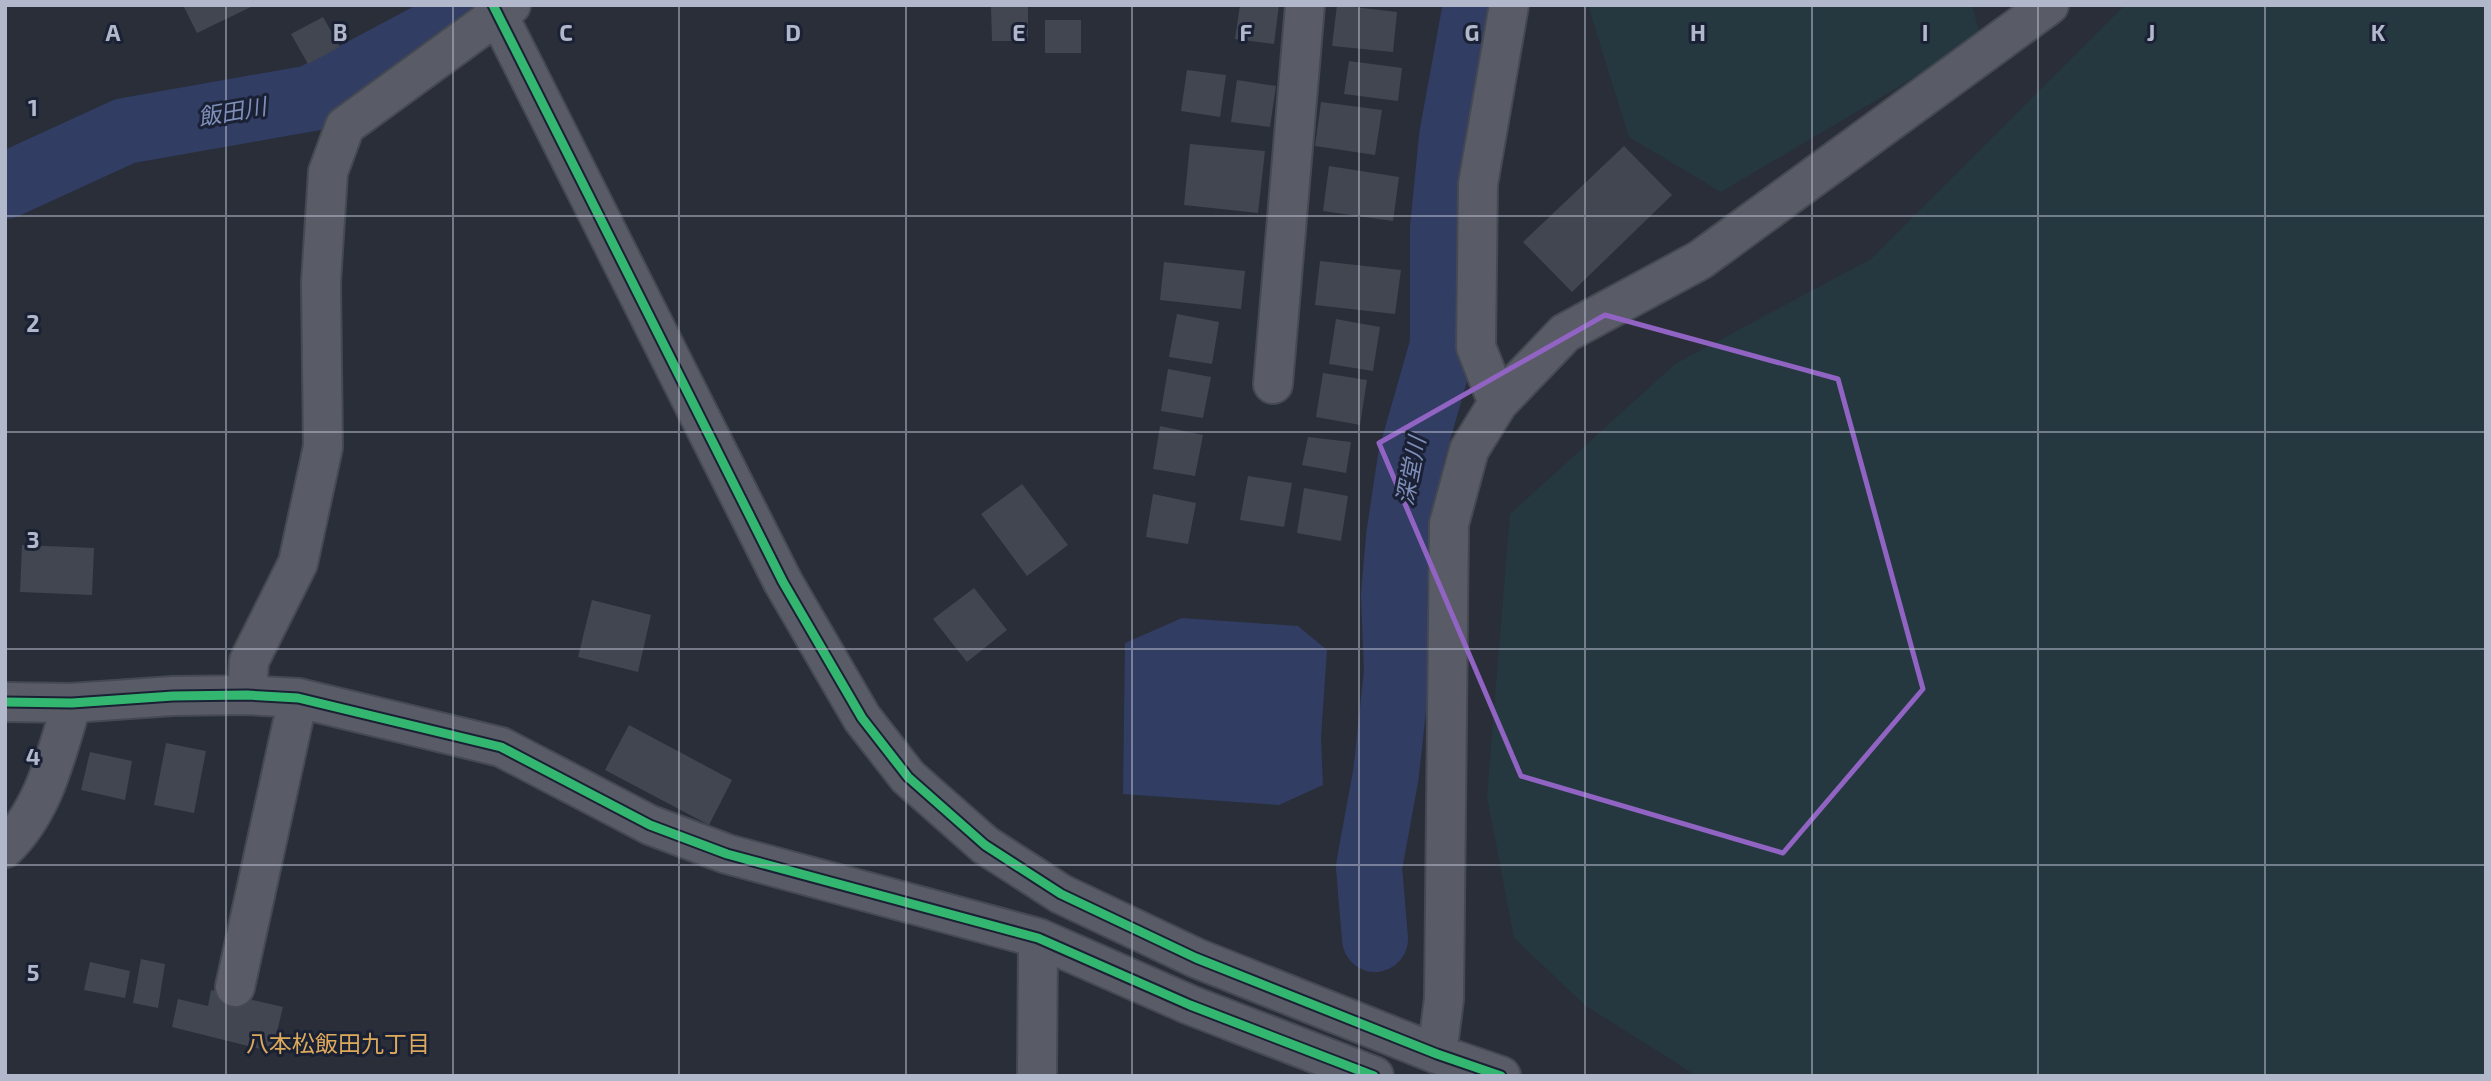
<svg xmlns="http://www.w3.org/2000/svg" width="2491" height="1081" viewBox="0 0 2491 1081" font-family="'Exo 2','Noto Sans JP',sans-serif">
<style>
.green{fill:#253840}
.water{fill:#313d63}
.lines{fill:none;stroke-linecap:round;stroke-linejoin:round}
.river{stroke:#313d63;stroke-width:66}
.building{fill:#424650}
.minor-casing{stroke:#454952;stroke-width:42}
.minor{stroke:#595c67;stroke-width:38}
.cycleway-casing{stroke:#1b2135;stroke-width:13}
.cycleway{stroke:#33b770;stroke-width:9}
.marked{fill:none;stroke:#9164c4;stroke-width:5;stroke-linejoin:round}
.grid{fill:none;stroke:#b2b8cb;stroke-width:2;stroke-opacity:0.55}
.labels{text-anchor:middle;stroke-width:6;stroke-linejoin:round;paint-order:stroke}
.water-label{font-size:23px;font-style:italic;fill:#7f8eb9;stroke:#1b2135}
.neighbourhood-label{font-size:23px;fill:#deaa5a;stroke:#1b2135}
.grid-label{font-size:23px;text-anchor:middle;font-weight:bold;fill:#b2b8cb;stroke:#1b2135;stroke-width:6;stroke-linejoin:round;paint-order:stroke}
</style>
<rect width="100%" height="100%" fill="#292e39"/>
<path class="green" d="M1588 5H1972L1981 38 1721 192 1629 137Z
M2125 5H2486V1076H1697L1586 1006 1514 938 1487 796 1510 514 1675 364 1871 259Z"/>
<path class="water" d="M1182 618 1298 626 1327 650 1321 737 1323 785 1279 805 1123 794 1125 643Z"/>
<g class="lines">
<path class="river" d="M5 186 125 131 312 98 453 23
M1375 939 1369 867 1386 774 1397 672 1394 595 1399 537 1411 457 1443 345V228L1452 137 1476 5"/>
</g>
<path class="building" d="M183 5H255L197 33Z
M1240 5H1279L1274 44 1235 39Z
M1337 5 1397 12 1393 52 1332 46Z
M991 7H1028V41H992Z
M323 17 340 47 308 64 291 34Z
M1045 20H1081V53H1045Z
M1349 61 1402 68 1398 101 1344 94Z
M1187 70 1226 75 1220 117 1181 111Z
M1237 80 1276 86 1270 127 1231 122Z
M1321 102 1382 110 1375 155 1315 146Z
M1190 144 1265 151 1258 213 1184 205Z
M1624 146 1672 195 1572 292 1523 242Z
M1329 166 1399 177 1393 221 1323 211Z
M1320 261 1401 270 1395 314 1315 305Z
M1164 262 1245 271 1241 309 1160 300Z
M1177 314 1219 322 1212 364 1169 357Z
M1336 319 1380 327 1373 371 1329 364Z
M1168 369 1211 377 1203 418 1161 411Z
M1323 373 1367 380 1360 425 1316 417Z
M1160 426 1203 435 1195 476 1153 469Z
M1308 437 1351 442 1346 473 1302 465Z
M1248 476 1292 483 1284 527 1240 520Z
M1022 484 1068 545 1027 576 981 514Z
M1304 488 1348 496 1341 541 1297 533Z
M1153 494 1196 503 1188 544 1146 537Z
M22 545 94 548 92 595 20 592Z
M974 588 1007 630 967 662 933 619Z
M592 600 651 615 638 672 578 657Z
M629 725 732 780 709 825 605 770Z
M166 743 206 751 194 813 154 805Z
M90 752 132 761 125 800 81 790Z
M141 959 165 964 158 1008 133 1003Z
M90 962 130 971 125 998 84 990Z
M211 990 283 1007 272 1052 172 1027 178 999 208 1006Z"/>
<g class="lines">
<defs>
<path id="minor" d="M493 5 783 582 862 718 908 777 985 845 1061 894 1196 958 1437 1054 1501 1076
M1273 384 1305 5
M1498 403 1476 347 1478 184 1509 5
M247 695 249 661 298 563 323 447 321 282 328 172 345 126 511 5
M5 702 72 703 173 696 247 695 298 698 501 747 650 825 727 854 1038 938 1190 1005 1374 1076
M5 848C45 809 56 754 72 703
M235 987 298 698
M1437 1054 1444 999 1449 524 1469 450 1498 403 1565 333 1700 260 2049 5
M1037 1076 1038 938"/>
</defs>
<use href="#minor" class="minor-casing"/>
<use href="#minor" class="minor"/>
<defs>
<path id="cycleway" d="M493 5 783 582 862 718 908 777 985 845 1061 894 1196 958 1437 1054 1501 1076
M5 702 72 703 173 696 247 695 298 698 501 747 650 825 727 854 1038 938 1190 1005 1374 1076"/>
</defs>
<use href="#cycleway" class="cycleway-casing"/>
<use href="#cycleway" class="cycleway"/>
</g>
<path class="marked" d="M1605 315 1838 379 1923 689 1783 853 1521 776 1379 443Z"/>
<path class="grid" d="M226 5V1076M453 5V1076M679 5V1076M906 5V1076M1132 5V1076M1359 5V1076M1585 5V1076M1812 5V1076M2038 5V1076M2265 5V1076M5 216H2486M5 432H2486M5 649H2486M5 865H2486"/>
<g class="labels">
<g class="water-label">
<text transform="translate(232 112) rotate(-10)" y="8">飯田川</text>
<text transform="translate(1411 471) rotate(-79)" y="8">深堂川</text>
</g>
<g class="neighbourhood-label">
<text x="338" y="1052">八本松飯田九丁目</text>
</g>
</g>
<g class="grid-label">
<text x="113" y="41">A</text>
<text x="340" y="41">B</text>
<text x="566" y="41">C</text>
<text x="793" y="41">D</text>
<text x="1019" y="41">E</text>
<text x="1246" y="41">F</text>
<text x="1472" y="41">G</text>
<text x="1698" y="41">H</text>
<text x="1925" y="41">I</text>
<text x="2151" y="41">J</text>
<text x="2378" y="41">K</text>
<text x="33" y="116">1</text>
<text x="33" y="332">2</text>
<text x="33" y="548">3</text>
<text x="33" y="765">4</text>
<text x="33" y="981">5</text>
</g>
<rect width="2491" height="1081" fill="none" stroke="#b2b8cb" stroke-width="14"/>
</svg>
